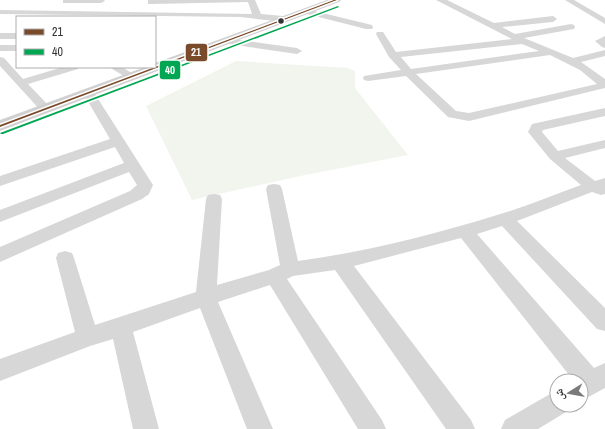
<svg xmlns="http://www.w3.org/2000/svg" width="605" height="429" viewBox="0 0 605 429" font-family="'Archivo Narrow','Noto Naskh Arabic',sans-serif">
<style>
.green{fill:#f1f5ed}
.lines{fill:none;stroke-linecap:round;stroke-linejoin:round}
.minor{fill:#d7d7d7;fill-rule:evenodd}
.secondary{fill:#d0d0d0;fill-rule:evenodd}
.bus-1-casing{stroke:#fff;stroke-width:3}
.bus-2-casing{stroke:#fff;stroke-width:3}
.bus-1{fill:#7a4b2a;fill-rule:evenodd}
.bus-2{fill:#00a651;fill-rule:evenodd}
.bus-dot{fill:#333;stroke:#fff;stroke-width:1.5}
.line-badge{stroke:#fff;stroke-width:1.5}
.badge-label{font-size:11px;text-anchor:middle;font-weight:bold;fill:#fff}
</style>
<rect width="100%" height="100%" fill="#fff"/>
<path class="green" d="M236 61 348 68 355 71V88L408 155 305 175 192 200 146 106Z"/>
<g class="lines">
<path class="minor" d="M63 0H104L105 1 101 3H63Z
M148 0H255L261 14 283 16 287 19 283 22 240 17 0 14V10L252 14 248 2 151 4H148Z
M436 0H447L494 23 553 16 557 19 553 22 502 27 515 34 571 24 574 25 575 27 574 29 524 38 573 58 605 50V56L581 62 605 79V88L469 121 448 117 406 76 368 81 364 80 363 78 364 76 401 70 389 57 376 34 377 32H383L396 52 512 39ZM522 44 539 51 411 69 401 57ZM550 55 580 70 597 84 469 113 456 111 416 74Z
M565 0H574L605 18V24Z
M303 9H306L372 25 373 27 372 29H366L303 13Z
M0 33H17V39H0Z
M605 36V48L602 47 595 41Z
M225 38 297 48 302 51 297 54 222 43 220 41Z
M0 45H17V51H0Z
M0 57 4 58 23 79 63 67H79L78 69 28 84 52 109 50 112H42L0 66Z
M109 67H122L138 77 137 79H129Z
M89 90 93 91 153 185 149 194 142 199 0 262V247L130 191 137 185 129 172 0 222V210L124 163 115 147 0 186V176L110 139 83 93 85 91Z
M605 108V116L543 130 542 132 558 151 605 140V148L565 158 595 181 605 178V194L601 195 592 192 517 221 605 308V331L597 329 502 226 477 234 594 368 605 363V388L581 401V381H572L573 380 461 238 354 266 471 420 475 429H446L335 270 293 276 287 279 382 420 386 429H358L270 285 218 302 273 429H247L200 308 133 332 159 429H133L113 339 90 346 0 381V359L75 332 56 258 58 253 65 251 72 253 74 258 95 325 196 292 206 199 208 195 214 194 220 195 222 199 217 285 269 270 280 265 266 189 268 185 274 184 280 185 282 189 298 261C364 252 433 235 497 215 525 207 553 195 581 185L550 159 528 132 532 124Z
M557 390V405H569L566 412 538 429H501L505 420Z"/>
<path class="secondary" d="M327 0H341L339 2 0 131V120L145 67H155V63Z"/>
<defs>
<path id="bus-1" d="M334 0H337L0 127V125Z"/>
<path id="bus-2" d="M338 6 339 7 3 134H1L0 133Z"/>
</defs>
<use href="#bus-1" class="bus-1-casing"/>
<use href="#bus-2" class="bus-2-casing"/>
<use href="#bus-1" class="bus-1"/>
<use href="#bus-2" class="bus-2"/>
</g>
<circle class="bus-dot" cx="281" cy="21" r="3.5"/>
<g class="line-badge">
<rect x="185" y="43" width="23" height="19" rx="4" fill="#7a4b2a"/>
<rect x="159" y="60" width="22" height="20" rx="4" fill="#00a651"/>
</g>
<g class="badge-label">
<text x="196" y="56">21</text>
<text x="170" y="74">40</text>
</g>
<rect x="16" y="16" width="140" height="52" fill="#ffffff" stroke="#adadad"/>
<rect x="24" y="29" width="20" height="6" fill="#7a4b2a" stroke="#adadad"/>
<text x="52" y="36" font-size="12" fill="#333333">21</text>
<rect x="24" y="49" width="20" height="6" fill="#00a651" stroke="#adadad"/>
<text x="52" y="56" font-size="12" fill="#333333">40</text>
<g transform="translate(569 393) rotate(259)"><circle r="19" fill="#ffffff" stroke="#adadad"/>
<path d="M0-3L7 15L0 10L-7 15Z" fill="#7a7a7a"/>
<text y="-6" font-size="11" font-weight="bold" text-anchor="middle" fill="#333333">ش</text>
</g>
</svg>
